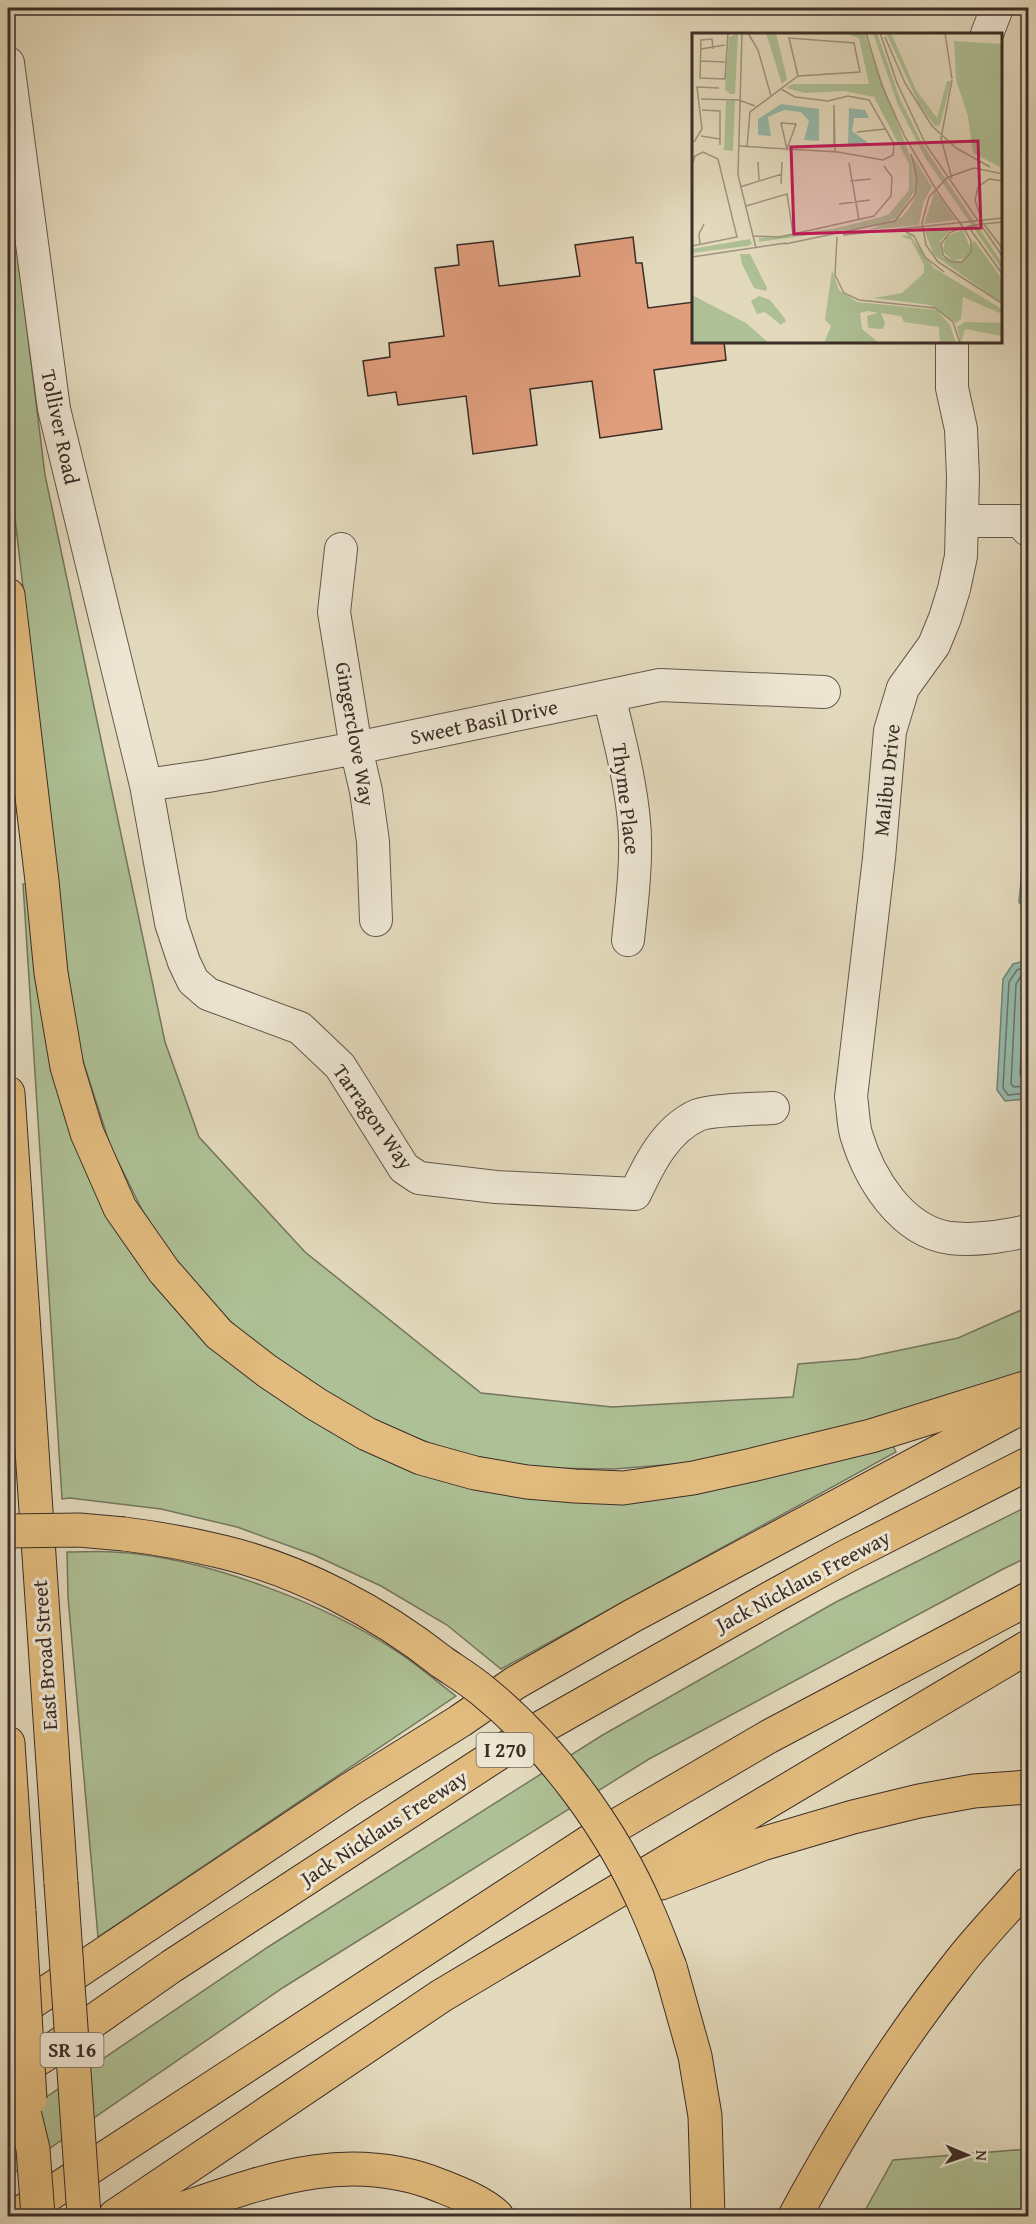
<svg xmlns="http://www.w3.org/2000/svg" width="1036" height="2224" viewBox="0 0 1036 2224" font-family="'Gentium Book Plus',serif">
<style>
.green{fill:#aec095;stroke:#74765e;stroke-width:1.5}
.water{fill:#96baac;stroke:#728277;stroke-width:1.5}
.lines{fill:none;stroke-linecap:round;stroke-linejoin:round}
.shore{stroke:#68746a;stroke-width:1.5}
.building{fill:#df9d7c;stroke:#3b2d27;stroke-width:1.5}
.minor-casing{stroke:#65584c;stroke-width:34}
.major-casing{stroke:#3b2d27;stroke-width:35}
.highway-casing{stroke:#3b2d27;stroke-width:35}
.minor{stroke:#ede6d3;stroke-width:32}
.major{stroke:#e2bc7e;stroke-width:33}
.highway{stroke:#e2bc7e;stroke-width:33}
.major-bridge-casing{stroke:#3b2d27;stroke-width:35;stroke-linecap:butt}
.highway-bridge-casing{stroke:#3b2d27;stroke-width:35;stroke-linecap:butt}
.major-bridge{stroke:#e2bc7e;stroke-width:33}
.highway-bridge{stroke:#e2bc7e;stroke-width:33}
.labels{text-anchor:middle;stroke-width:6;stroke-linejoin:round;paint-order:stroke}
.shield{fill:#ede6d3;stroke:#70645b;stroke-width:1.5}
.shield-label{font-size:20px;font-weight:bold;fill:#3b2d27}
.street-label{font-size:21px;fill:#3b2d27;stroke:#ede6d3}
.inset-road{fill:none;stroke:#a09480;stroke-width:1.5}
.view{fill:#c2185b;fill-opacity:0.15;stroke:#c2185b;stroke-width:3}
.inset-edge{fill:none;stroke:#3b2d27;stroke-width:3}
</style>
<rect width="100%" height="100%" fill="#e3d9bc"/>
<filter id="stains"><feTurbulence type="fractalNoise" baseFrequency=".00333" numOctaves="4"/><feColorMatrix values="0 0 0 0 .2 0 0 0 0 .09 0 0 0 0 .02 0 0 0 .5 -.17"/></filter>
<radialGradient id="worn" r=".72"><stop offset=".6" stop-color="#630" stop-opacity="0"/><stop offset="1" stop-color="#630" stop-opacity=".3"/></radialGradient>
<path class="green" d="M8 176 45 475 165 1042 199 1137 305 1252 481 1393 612 1407 793 1397 798 1364 858 1359 958 1338 1028 1307V1369L998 1382 805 1439 687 1463 615 1469 537 1468 458 1453 380 1425 308 1386 251 1342 198 1289 167 1249 142 1210 110 1145 75 1036 8 458Z
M23 884H32L56 1065 212 1345 509 1494 891 1442 896 1452 501 1669 447 1625 381 1586 314 1555 237 1527 161 1509 70 1498 62 1499Z
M1028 1506V1557L1003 1569 649 1759 284 1987 8 2177V2123L268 1947 601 1736 836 1602Z
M67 1552C82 1552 98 1551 113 1552 202 1556 324 1603 398 1652 418 1665 437 1682 456 1696L98 1937 68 1597Z
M1028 2149V2216H862L893 2160Z"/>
<path class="water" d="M1028 810V913L1019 902Z
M1028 960V1099L1005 1101 997 1090 1003 979 1013 964Z"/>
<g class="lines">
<path class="shore" d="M1028 966 1017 970 1009 982 1003 1088 1008 1095 1028 1093
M1028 974 1021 976 1016 984 1011 1084 1014 1087 1028 1086
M1028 983 1025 987 1020 1074 1022 1077H1028"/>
</g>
<path class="building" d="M633 237 636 263H642L648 308 694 302V342H724L726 360 654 370 662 429 600 438 592 381 530 389 537 445 473 454 466 396 398 405 396 392 368 396 363 361 390 357 389 343 444 336 435 268 459 265 457 245 493 241 499 286 580 276 575 245Z"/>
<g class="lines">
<defs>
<path id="minor" d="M987 34 997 8
M8 63 54 409 146 785 171 923 184 962 193 981 208 994 300 1028 340 1066 404 1168 419 1178 496 1187 635 1194C649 1164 666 1129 698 1115 710 1110 756 1109 773 1108
M952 342V388L961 429 963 477 961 556 954 589 945 618 934 645 903 688 890 731 879 858 851 1097C853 1109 853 1123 856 1134 869 1178 901 1231 950 1238 977 1241 1003 1236 1028 1231
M962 521H1020L1028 530
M341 549 334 612 356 748 366 791 373 842 376 920
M609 696C620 741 637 805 635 852 635 881 631 910 628 940
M146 785 208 776 356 748 660 685 824 692"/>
<path id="major" d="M8 1093 61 1883
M8 1743 19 1912"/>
<path id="highway" d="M8 595 42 881 51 973 67 1067 87 1133 120 1208 164 1271 219 1334 267 1371 316 1404 367 1434 421 1458 475 1473 527 1482 575 1486 623 1488 693 1478 752 1465 871 1436 1028 1387
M124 1534C157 1538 190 1544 223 1552 301 1571 379 1612 442 1662
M661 1883 762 1844 853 1817 919 1801 974 1791 1028 1787
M670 1967 695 2056 705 2116 708 2216
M8 2018 349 1790 460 1721 515 1683 632 1616 1028 1404
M8 2078 46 2054 172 1966 519 1740 774 1596 845 1557 1028 1464
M16 2216 595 1838 768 1737 1028 1599
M115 2216 441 1996 1028 1647
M161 2216C255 2185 342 2146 441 2186 461 2194 482 2202 497 2216
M795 2216C842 2129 894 2045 956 1967 978 1938 1004 1912 1028 1884"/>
</defs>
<use href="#minor" class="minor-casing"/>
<use href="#major" class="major-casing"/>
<use href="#highway" class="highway-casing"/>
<use href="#minor" class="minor"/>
<use href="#major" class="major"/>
<use href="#highway" class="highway"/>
<defs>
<path id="major-bridge" d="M61 1883 84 2216
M19 1912 30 2099"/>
<path id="highway-bridge" d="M8 1531 79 1530 124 1534
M442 1662C455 1671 470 1680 483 1691 552 1747 613 1830 648 1912 656 1930 663 1949 670 1967
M8 2045 33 2149 38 2216"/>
</defs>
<use href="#major-bridge" class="major-bridge-casing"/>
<use href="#highway-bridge" class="highway-bridge-casing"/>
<use href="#major-bridge" class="major-bridge"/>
<use href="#highway-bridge" class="highway-bridge"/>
</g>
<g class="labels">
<g class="shield">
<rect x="476.5" y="1733" width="57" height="34" rx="4.5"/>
<rect x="40.5" y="2033" width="63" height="34" rx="4.5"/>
</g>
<g class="shield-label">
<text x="505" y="1757">I 270</text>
<text x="72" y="2057">SR 16</text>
</g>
<g class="street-label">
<text transform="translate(60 427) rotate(78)" y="7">Tolliver Road</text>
<text transform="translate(484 722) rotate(-12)" y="7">Sweet Basil Drive</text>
<text transform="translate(355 734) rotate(80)" y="7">Gingerclove Way</text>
<text transform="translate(887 780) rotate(-84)" y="7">Malibu Drive</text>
<text transform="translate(626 799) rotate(83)" y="7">Thyme Place</text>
<text transform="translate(373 1117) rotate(55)" y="7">Tarragon Way</text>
<text transform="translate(803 1581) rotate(-28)" y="7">Jack Nicklaus Freeway</text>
<text transform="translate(45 1655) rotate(-94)" y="7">East Broad Street</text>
<text transform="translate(384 1828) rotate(-33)" y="7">Jack Nicklaus Freeway</text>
</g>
</g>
<g transform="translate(692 33)">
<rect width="310" height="310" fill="#e3d9bc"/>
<path d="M74 0H84L95 46 90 51ZM161 0H172L220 129 222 159 206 184 189 192 67 209V205L141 196 189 184 197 181 217 157V131L182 64 152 58 113 60 94 55 100 51H177L167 5 158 2ZM181 0H185L208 66 231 112 310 230V236L234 126 206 72ZM194 0H199L224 57 245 85 255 48H259L248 92 243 93 227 71ZM46 1 43 61H38L33 57 37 4ZM262 8 310 11V135L281 120 276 83 264 47ZM43 67 41 118 32 117 34 68ZM220 122 240 154 231 170 227 192 176 197 210 184 218 174 223 164ZM243 158 264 187 232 191ZM259 196 248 208 250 224 270 229 282 207 310 246V270L242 222 233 199ZM271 197 278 215 271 226 260 227 251 218 254 203ZM218 202 242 235 310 276V281L271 264 269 286 264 290 238 272 182 265 210 260 232 240V232L219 207 209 203ZM58 206 60 211 55 213 0 220V216ZM58 221 75 255 74 258 62 255 50 231 48 221ZM140 237 147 257 165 269 245 277 258 292 264 310H248L247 294 212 289 209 283 189 280 193 290 191 296 176 295 175 283 186 280 176 278 168 280 170 296 187 310H132L139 293 133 287ZM0 262 54 290 77 310H0ZM67 263 78 267 91 283 94 288 89 292 73 279 65 281 59 268ZM273 289 310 290V303L273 296 269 310 265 294Z" fill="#aec095"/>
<path d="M89 71 127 76V108L112 107 117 88 109 79 92 77 76 84 79 103 66 102V86ZM157 75 173 77 177 85H162L160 98 175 109V113L156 111Z" fill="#96baac"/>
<path class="inset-road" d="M50 0 46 142 64 215M56 0 66 17 79 63M174 0 190 53 213 104 242 153 251 167 273 197 279 208V219L270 229H259L251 222 249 211 257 200 264 197 267 196 275 194 282 192 311 189M188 0 205 50 234 112 311 224M253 0 260 46M193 4 213 50 240 93 264 115 298 134M9 16 33 12M21 16 20 6 9 7 8 45 33 46 36 0M9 28 33 29M260 47 249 105 260 146M9 66 47 67 63 73M142 72 143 119M142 72V114M10 77 28 78V112M89 90 104 91 95 116ZM165 99 194 96M9 103 28 106M2 109 10 96 5 54 27 55M46 113 146 119 191 127 201 122 202 111 177 67 156 63 136 68 103 64 89 56M55 114 58 79 106 43 168 39 162 10 97 5 106 43M66 129 67 147M157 130 167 187M0 132 3 123 11 119 26 126 45 204 0 213M311 141 282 135 256 144 237 164 230 190 234 212 246 229 311 271M158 148 179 146M89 151 90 129M48 154 90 141M147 171 178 167M54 173 95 161 101 201M290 189 283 167 286 154 297 146 311 148M291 190 311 216M278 196 311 242M214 199 222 203 233 224 252 239M151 202 311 185M61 203 88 204 182 183 199 163 200 144 192 133M145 204 143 242 152 260 167 267 243 275 261 289 268 310M93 211 203 188 223 162 225 145 219 121M8 212 7 201 12 191M0 224 94 210"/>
<path class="view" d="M286 108 289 195 102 201 99 114Z"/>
<rect width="310" height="310" class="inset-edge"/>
</g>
<rect width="1036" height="2224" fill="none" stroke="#e3d9bc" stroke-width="30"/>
<rect x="9" y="9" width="1018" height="2206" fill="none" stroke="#3b2d27" stroke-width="3"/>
<rect x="15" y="15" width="1006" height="2194" fill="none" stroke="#3b2d27" stroke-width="1.5"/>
<g transform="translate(967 2155) rotate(92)" stroke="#ede6d3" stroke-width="4.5" paint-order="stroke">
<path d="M0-4.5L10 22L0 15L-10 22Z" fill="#3b2d27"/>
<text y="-9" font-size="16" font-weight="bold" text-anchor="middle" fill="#3b2d27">N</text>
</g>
<rect width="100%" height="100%" filter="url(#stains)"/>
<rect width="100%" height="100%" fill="url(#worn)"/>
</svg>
